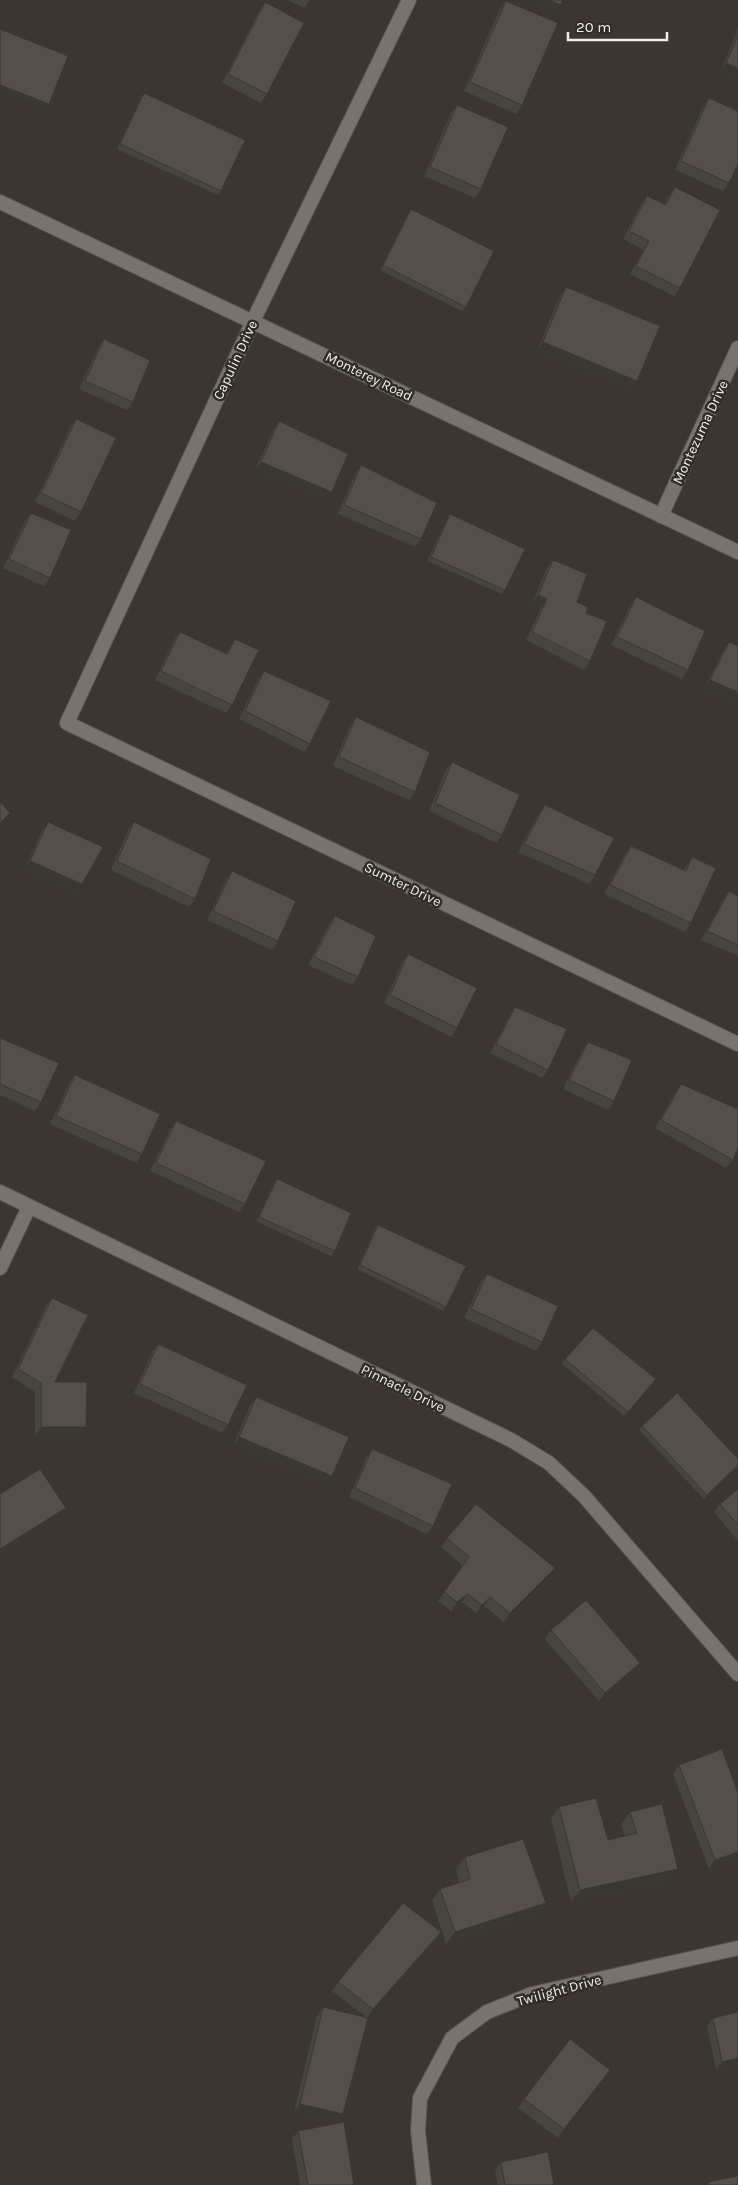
<svg xmlns="http://www.w3.org/2000/svg" width="738" height="2185" viewBox="0 0 738 2185" font-family="Karla,sans-serif">
<style>
.lines{fill:none;stroke-linecap:round;stroke-linejoin:round}
.minor-casing{stroke:#58544f;stroke-width:16}
.tertiary-casing{stroke:#58544f;stroke-width:16}
.minor{stroke:#78736c;stroke-width:14}
.tertiary{stroke:#78736c;stroke-width:14}
.wall{fill:#48443f}
.shaded-wall{fill:#3b3733}
.building{fill:#544f49;stroke:#3b3733}
.labels{text-anchor:middle;stroke-width:5;stroke-linejoin:round;paint-order:stroke}
.street-label{font-size:14px;fill:#f1eeea;stroke:#312c27}
</style>
<rect width="100%" height="100%" fill="#3b3630"/>
<g class="lines">
<defs>
<path id="minor" d="M409 0 253 321 67 723 738 1044
M661 516 738 348
M0 1192 511 1440 549 1463 584 1496 738 1674
M0 1268 29 1207
M424 2185 418 2131 420 2098 452 2038 487 2012 532 1994 738 1948"/>
<path id="tertiary" d="M0 202 738 552"/>
</defs>
<use href="#minor" class="minor-casing"/>
<use href="#tertiary" class="tertiary-casing"/>
<use href="#minor" class="minor"/>
<use href="#tertiary" class="tertiary"/>
</g>
<path class="wall" d="M288 0H310L304 8Z
M506 1 522 105 516 114 464 91 500 9Z
M265 2 267 94 261 103 222 83 259 11Z
M738 29V79L720 72Z
M144 93 221 191 218 195 117 149 141 97Z
M709 98 729 183 723 191 675 170 703 107Z
M457 105 481 189 475 198 424 176 451 113Z
M675 187 680 288 674 296 630 274 643 250 623 239 641 204 647 196 664 204 669 196Z
M411 209 466 307 462 311 380 270 408 214Z
M566 287 637 381 631 389 537 351 560 296Z
M104 339 133 402 127 410 79 389 98 348Z
M76 419 81 512 75 521 35 502 70 427Z
M279 421 332 492 326 500 255 470 273 430Z
M361 465 421 539 415 547 338 514 355 474Z
M31 513 50 578 44 586 3 568 25 521Z
M450 514 505 590 502 594 427 561 447 519Z
M553 560 577 602 586 613 590 661 584 670 526 640 541 608 532 604 547 568Z
M636 597 688 670 682 679 611 645 630 606Z
M180 632 226 653 235 639 232 705 226 713 155 680 174 640Z
M729 642 738 646V703L704 689 723 651Z
M264 671 310 744 304 752 239 719 258 680Z
M356 717 415 792 409 800 333 766 350 726Z
M452 762 502 835 496 843 429 811 446 770Z
M545 805 595 875 589 884 518 852 539 813Z
M48 822 82 884 76 893 24 870 42 831Z
M134 822 195 899 189 907 111 870 128 830Z
M631 846 684 870 692 857 691 923 685 932 604 894 625 854Z
M232 871 278 941 272 950 207 920 226 880Z
M729 891 738 896V956L701 940 723 900Z
M335 916 358 977 352 985 308 965 329 924Z
M408 954 457 1028 451 1037 384 1003 402 963Z
M515 1007 548 1070 542 1078 490 1053 509 1016Z
M0 1038 41 1102 35 1111 0 1095Z
M588 1042 614 1101 608 1110 563 1089 582 1051Z
M75 1075 142 1154 136 1163 50 1124 69 1084Z
M681 1084 733 1160 726 1168 655 1128 675 1093Z
M176 1121 245 1204 239 1212 150 1171 170 1130Z
M277 1179 335 1251 331 1256 256 1221 274 1183Z
M378 1225 446 1307 443 1311 357 1269 375 1229Z
M487 1274 542 1342 536 1351 464 1318 481 1282Z
M52 1298 55 1382 86 1427 80 1436H35V1392L12 1377 46 1306Z
M158 1344 228 1425 222 1433 134 1393 152 1352Z
M565 1359 653 1383 624 1416 562 1364Z
M256 1397 326 1485 233 1445 250 1406Z
M642 1426 738 1459V1466L704 1499 639 1430Z
M372 1449 433 1526 427 1534 349 1497 366 1458Z
M738 1489V1541L714 1512 720 1504Z
M447 1538 555 1568 549 1577 504 1622 484 1606 476 1613 462 1602 451 1611 438 1601 463 1566 441 1547Z
M551 1630 640 1663 634 1671 599 1701 545 1639Z
M679 1765 738 1858 709 1869 673 1774Z
M559 1807 608 1840 625 1836 621 1824 630 1812 678 1869 669 1882 571 1902 551 1819Z
M465 1857 546 1903 537 1915 446 1944 432 1901 440 1889 459 1883 456 1869Z
M441 1932 435 1941 367 2018 343 2114 337 2123 294 2112 317 2016 323 2007 366 2017 332 1991 338 1982Z
M738 2012V2065L716 2070 707 2026 713 2018Z
M604 2078 558 2138 518 2108 524 2099Z
M298 2131 354 2185H300L292 2139Z
M501 2162 554 2185H498L495 2171Z"/>
<path class="shaded-wall" d="M519 0H549L561 5 555 13Z
M726 63 738 68V79L720 72Z
M0 85 49 104 45 109 0 90Z
M543 342 637 381 631 389 537 351Z
M261 462 332 492 326 500 255 470Z
M538 595 547 599 541 608 532 604Z
M710 680 738 692V703L704 689Z
M10 813 4 822 0 826V823Z
M30 861 82 884 76 893 24 870Z
M41 1427H86L80 1436H35Z
M239 1437 332 1476 326 1485 233 1445Z
M738 1465V1466L704 1499 707 1495Z
M66 1508 60 1516 0 1554V1549Z
M555 1568 549 1577 504 1622 510 1613Z
M468 1594 462 1602 451 1611 457 1602Z
M490 1597 484 1606 476 1613 482 1605Z
M640 1663 634 1671 599 1701 605 1693Z
M738 1852V1858L709 1869 715 1860Z
M678 1869 669 1882 571 1902 580 1890Z
M546 1903 537 1915 446 1944 455 1932Z
M441 1932 435 1941 367 2018 373 2009Z
M738 2058V2065L716 2070 722 2062Z
M610 2070 604 2078 558 2138 564 2129Z
M300 2104 343 2114 337 2123 294 2112Z"/>
<path class="building" d="M549 0H563L561 5Z
M506 1 558 23 522 105 470 82Z
M265 2 304 23 267 94 228 74Z
M0 29 68 56 49 104 0 85Z
M738 35V68L726 63Z
M144 93 245 140 221 191 120 144Z
M709 98 738 111V164L729 183 681 161Z
M457 105 508 127 481 189 430 167Z
M675 187 720 210 680 288 636 266 649 241 629 231 647 196 666 205Z
M411 209 494 251 466 307 383 265Z
M566 287 660 326 637 381 543 342Z
M104 339 150 360 133 402 85 381Z
M76 419 116 438 81 512 41 493Z
M279 421 348 454 332 492 261 462Z
M361 465 437 503 421 539 344 505Z
M31 513 71 530 50 578 9 559Z
M450 514 525 549 505 590 431 557Z
M553 560 587 574 577 602 588 607 586 613 607 621 590 661 532 632 547 599 538 595Z
M636 597 705 631 688 670 617 637Z
M180 632 227 654 235 639 259 650 232 705 161 671Z
M729 642 738 646V692L710 680Z
M264 671 331 701 310 744 245 711Z
M356 717 430 752 415 792 339 757Z
M452 762 520 795 502 835 435 803Z
M0 802 10 813 0 823Z
M545 805 614 838 595 875 524 844Z
M48 822 103 847 82 884 30 861Z
M134 822 211 859 195 899 117 861Z
M631 846 686 871 692 857 716 868 691 923 610 885Z
M232 871 296 901 278 941 213 911Z
M729 891 738 896V945L707 931Z
M335 916 376 936 358 977 314 957Z
M408 954 477 988 457 1028 390 995Z
M515 1007 567 1029 548 1070 496 1044Z
M0 1038 59 1063 41 1102 0 1084Z
M588 1042 632 1060 614 1101 569 1080Z
M75 1075 160 1114 142 1154 56 1116Z
M681 1084 738 1109V1148L733 1160 661 1120Z
M176 1121 266 1161 245 1204 156 1163Z
M277 1179 351 1213 335 1251 259 1217Z
M378 1225 466 1266 446 1307 360 1265Z
M487 1274 558 1306 542 1342 471 1309Z
M52 1298 88 1315 55 1382H87L86 1427H41V1383L18 1369Z
M593 1328 656 1379 628 1412 565 1359Z
M158 1344 247 1385 228 1425 140 1384Z
M677 1393 738 1459V1465L707 1495 642 1426Z
M256 1397 349 1437 332 1476 239 1437Z
M372 1449 452 1484 433 1526 355 1488Z
M40 1469 66 1508 0 1549V1494Z
M738 1489V1525L720 1504Z
M476 1504 555 1568 510 1613 490 1597 482 1605 468 1594 457 1602 444 1592 469 1557 447 1538Z
M586 1600 640 1663 605 1693 551 1630Z
M722 1749 738 1793V1852L715 1860 679 1765Z
M596 1798 608 1840 637 1833 630 1812 662 1804 678 1869 580 1890 559 1807Z
M523 1839 546 1903 455 1932 440 1889 470 1879 465 1857Z
M403 1903 441 1932 373 2009 338 1982Z
M323 2007 368 2018 343 2114 300 2104Z
M738 2012V2058L722 2062 713 2018Z
M570 2039 610 2070 564 2129 524 2099Z
M344 2122 354 2185H308L298 2131Z
M548 2152 554 2185H505L501 2162Z
M738 2176V2185H709L708 2182Z"/>
<g class="labels">
<g class="street-label">
<text transform="translate(235 360) rotate(-65)" y="5">Capulin Drive</text>
<text transform="translate(369 376) rotate(26)" y="5">Monterey Road</text>
<text transform="translate(700 432) rotate(-65)" y="5">Montezuma Drive</text>
<text transform="translate(403 884) rotate(26)" y="5">Sumter Drive</text>
<text transform="translate(403 1388) rotate(26)" y="5">Pinnacle Drive</text>
<text transform="translate(559 1990) rotate(-15)" y="5">Twilight Drive</text>
</g>
</g>
<path d="M568 32v8h99v-8" fill="none" stroke="#f1eeea" stroke-width="2.5"/>
<text x="576" y="32" font-size="15" fill="#f1eeea" stroke="#312c27" stroke-width="4" paint-order="stroke">20 m</text>
</svg>
